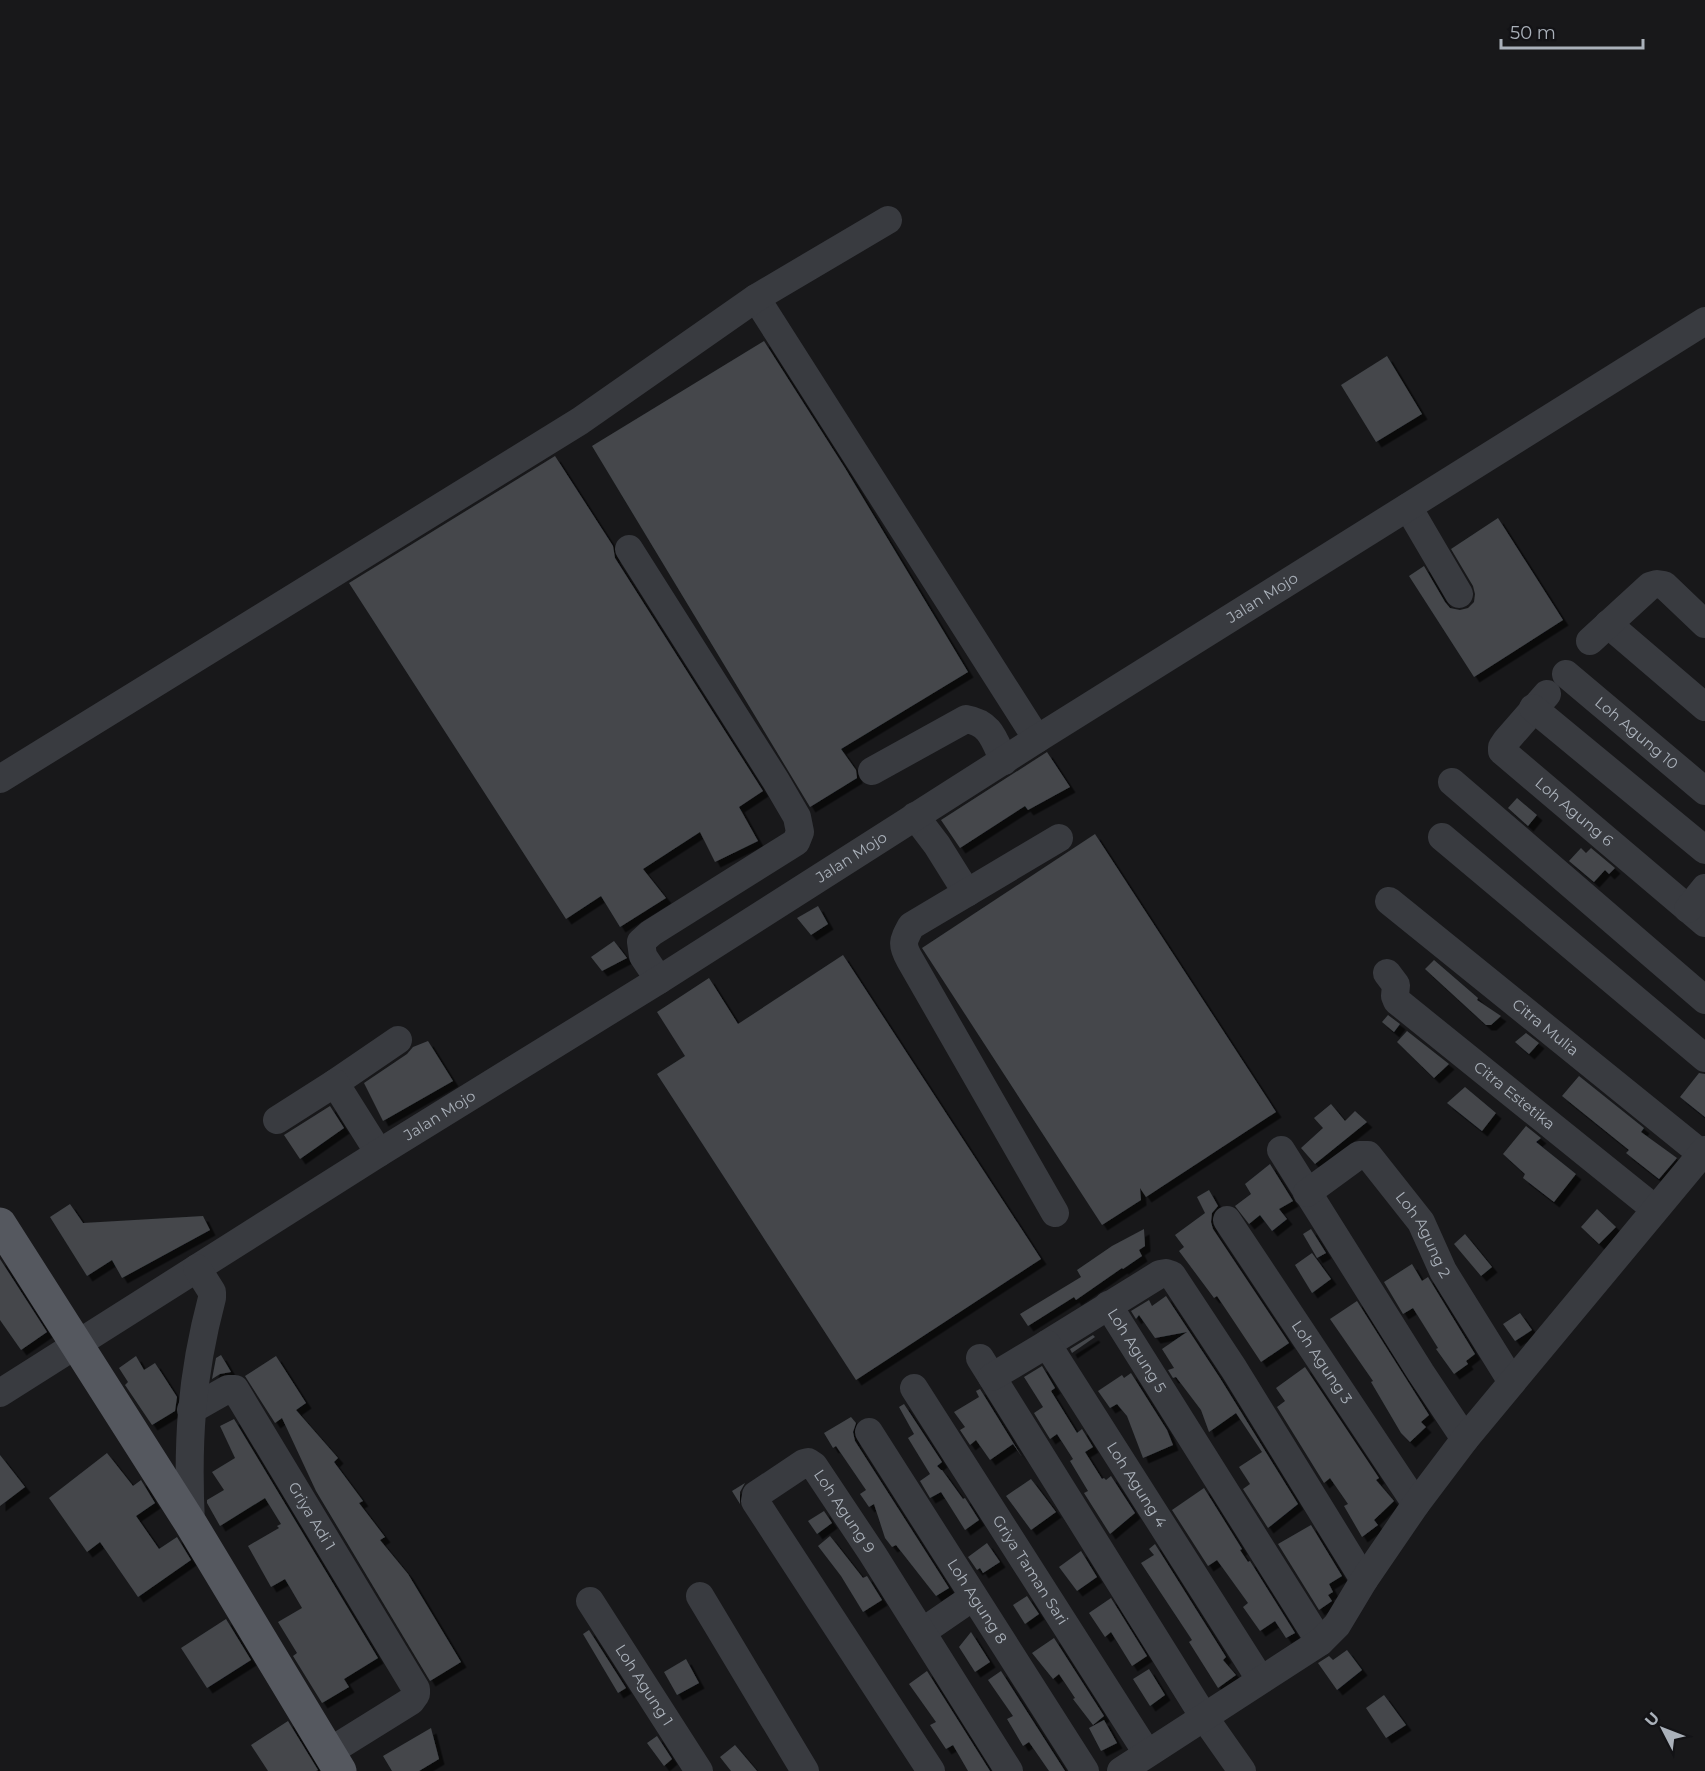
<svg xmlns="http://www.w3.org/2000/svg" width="1705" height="1771" viewBox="0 0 1705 1771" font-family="Montserrat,sans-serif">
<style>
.building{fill:#44474b;filter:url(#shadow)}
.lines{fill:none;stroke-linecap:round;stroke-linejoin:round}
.minor{stroke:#393b40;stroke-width:28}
.major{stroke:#55585f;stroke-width:33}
.labels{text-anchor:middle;stroke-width:4.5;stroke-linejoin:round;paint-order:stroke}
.street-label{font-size:15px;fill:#aab1ba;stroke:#131316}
</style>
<defs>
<filter id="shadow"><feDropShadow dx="5.5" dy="5.5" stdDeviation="0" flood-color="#0009"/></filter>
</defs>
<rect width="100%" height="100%" fill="#18181a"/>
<path class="building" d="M764 341 845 468 968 672 841 749 856 770 857 778 810 807 592 446Z
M1387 356 1422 414 1376 442 1341 385Z
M555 456 613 546 615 558 763 791 739 807 758 841 715 862 700 832 643 869 666 898 620 927 601 896 566 919 349 583Z
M1498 518 1563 620 1474 677 1409 576 1424 566 1445 602 1450 608 1460 610 1468 608 1474 602 1475 594 1473 586 1451 549Z
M1047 752 1070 787 1028 810 1025 806 960 848 941 820Z
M1517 798 1537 815 1528 826 1508 808Z
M1095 834 1276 1112 1146 1197 1140 1188 1141 1200 1102 1225 922 948Z
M1581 848 1586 853 1591 848 1615 868 1609 874 1605 870 1594 882 1569 861Z
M818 906 828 924 811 935 797 918Z
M614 941 627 958 602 971 591 957Z
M843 955 1041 1259 856 1380 657 1074 685 1056 657 1012 709 978 738 1024Z
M1434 960 1478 998 1477 1000 1501 1016 1491 1025H1486L1425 969Z
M1388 1015 1400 1024 1394 1032 1382 1022Z
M1407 1031 1449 1064 1434 1078 1397 1042Z
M1526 1033 1539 1043 1529 1054 1515 1042Z
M428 1041 453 1081 383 1121 364 1083 407 1054 413 1047Z
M1699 1073 1705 1074V1117L1680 1097Z
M1579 1076 1644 1128 1641 1132 1677 1158 1659 1179 1626 1153 1629 1150 1562 1096Z
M1465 1087 1496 1113 1482 1131 1447 1103Z
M1331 1104 1345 1121 1355 1111 1367 1122 1315 1164 1301 1148 1323 1128 1314 1118Z
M330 1106 344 1128 300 1159 284 1135Z
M1526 1126 1541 1138 1536 1142 1576 1174 1554 1202 1523 1178 1525 1174 1503 1154Z
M1270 1164 1293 1201 1279 1209 1287 1219 1272 1231 1260 1215 1249 1224 1235 1206 1251 1194 1245 1184Z
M1209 1190 1218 1206 1212 1213 1211 1222 1213 1229 1289 1343 1261 1362 1217 1296 1214 1298 1179 1251 1184 1247 1175 1235 1205 1213 1197 1197Z
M70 1204 83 1223 203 1216 210 1230 122 1278 112 1260 87 1276 50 1217Z
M1597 1209 1616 1227 1599 1244 1581 1227Z
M1144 1229 1145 1246 1139 1250 1142 1256 1123 1269 1122 1268 1076 1300 1074 1297 1028 1326 1020 1314 1081 1277 1077 1270 1112 1246Z
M1311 1229 1326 1253 1317 1258 1303 1234Z
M1465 1234 1492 1267 1481 1276 1454 1244Z
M1312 1253 1331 1279 1312 1293 1295 1265Z
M0 1259 47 1332 21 1350 0 1320Z
M1412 1264 1422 1281 1428 1277 1475 1354 1466 1361 1468 1364 1454 1374 1436 1349 1438 1348 1413 1308 1403 1314 1384 1282Z
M1166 1296 1220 1378 1298 1504 1268 1528 1243 1489 1250 1484 1239 1467 1262 1452 1236 1413 1209 1432 1201 1410 1176 1377 1173 1378 1168 1370 1174 1368 1162 1349 1187 1332 1155 1338 1139 1315 1136 1319 1131 1311 1149 1300 1152 1306Z
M1357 1301 1429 1415 1421 1422 1426 1427 1410 1442 1401 1433 1371 1382 1373 1381 1330 1319Z
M1520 1313 1532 1330 1515 1341 1503 1324Z
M1093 1335 1095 1337 1072 1353 1070 1349Z
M221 1355 231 1372 220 1374 212 1379 216 1358Z
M136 1356 144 1370 155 1363 177 1397 175 1411 152 1425 125 1385 128 1382 119 1368Z
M276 1356 306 1403 296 1410 338 1458 334 1462 363 1501 359 1503 385 1537 380 1540 408 1574 461 1662 430 1681 316 1491 282 1418 275 1423 245 1376Z
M1042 1366 1055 1388 1051 1391 1077 1433 1082 1429 1093 1447 1085 1452 1102 1479 1104 1478 1106 1480 1111 1476 1135 1513 1110 1534 1084 1493 1088 1491 1070 1461 1073 1459 1057 1434 1050 1439 1034 1413 1043 1407 1024 1377Z
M1305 1367 1379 1478 1376 1480 1394 1501 1374 1520 1378 1525 1362 1537 1344 1506 1348 1504 1330 1478 1324 1483 1277 1407 1285 1401 1276 1388Z
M1131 1373 1167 1430 1173 1445 1143 1458 1127 1416 1117 1404 1110 1408 1098 1391 1122 1375 1124 1378Z
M980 1389 1022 1457 1013 1444 990 1460 976 1440 970 1445 960 1430 965 1427 954 1412 979 1397 976 1391Z
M904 1404 942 1462 937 1466 941 1470H942L963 1499 965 1498 979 1520 965 1530 941 1492 930 1498 920 1481 930 1474 908 1438 914 1434 899 1407Z
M851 1417 856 1423 853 1432 855 1441 949 1588 936 1596 896 1545 892 1547 885 1538 874 1504 869 1507 860 1494 866 1490 836 1446 833 1448 824 1433Z
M234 1419 378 1658 344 1679 349 1687 322 1703 293 1656 297 1653 278 1622 302 1608 285 1579 271 1587 248 1546 279 1528 277 1526 281 1524 265 1498 220 1526 207 1503V1500L224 1490 212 1472 235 1458 220 1426Z
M107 1453 133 1486 141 1480 155 1503 136 1516 159 1549 177 1537 191 1560 138 1597 100 1542 87 1552 49 1498Z
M0 1455 25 1487 0 1506Z
M1031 1479 1056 1512 1031 1530 1006 1496Z
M745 1483 740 1492V1504L732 1491Z
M1204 1488 1242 1549 1240 1550 1248 1562 1250 1561 1295 1633 1286 1638 1275 1621 1260 1631 1243 1607 1248 1603 1217 1560 1208 1566 1172 1510Z
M824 1511 832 1523 817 1534 808 1521Z
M1311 1525 1342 1576 1329 1584 1333 1592 1328 1595 1332 1601 1319 1610 1278 1544Z
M830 1536 863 1578 867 1576 882 1600 863 1612 841 1576 818 1546Z
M987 1543 1000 1562 983 1573 980 1568 977 1570 968 1557Z
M1155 1544 1226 1657 1223 1660 1236 1675 1218 1688 1189 1642 1192 1640 1141 1563 1154 1555 1149 1549Z
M1081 1551 1097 1577 1077 1591 1059 1567Z
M1027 1596 1039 1614 1025 1624 1013 1605Z
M1111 1598 1147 1656 1132 1666 1111 1632 1105 1637 1089 1613Z
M226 1619 251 1660 207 1688 181 1648Z
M589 1630 626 1688 618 1693 583 1634Z
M971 1632 990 1662 975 1672 959 1647Z
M1054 1638 1104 1716 1093 1725 1073 1699 1075 1698 1059 1674 1053 1679 1032 1653Z
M1347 1650 1362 1670 1337 1690 1318 1663 1329 1656 1333 1660Z
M686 1659 699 1683 677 1695 664 1672Z
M1149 1669 1165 1695 1150 1706 1133 1679Z
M927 1671 990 1771H968L953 1745 946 1749 930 1725 936 1722 909 1684Z
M1001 1671 1065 1771H1049L1029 1742 1023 1746 1007 1719 1013 1716 988 1680Z
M1384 1695 1406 1725 1386 1738 1366 1708Z
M1104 1720 1117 1743 1101 1751 1089 1728Z
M288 1721 318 1770 316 1771H268L251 1745Z
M431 1728 439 1759 419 1771H392L383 1756Z
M657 1736 672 1759 664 1766 647 1743Z
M735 1745 757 1771H731L720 1757Z"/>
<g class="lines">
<g class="minor">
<path d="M756 298 1037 739"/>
<path d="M1408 507 1459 594"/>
<path d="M629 549 776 781 797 817 800 832 796 842 651 933 641 942 643 956 659 980"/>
<path d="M1608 624 1705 707"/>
<path d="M1590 641 1650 586 1657 584 1664 585 1705 624"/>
<path id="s1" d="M1566 674 1705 791"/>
<path id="s2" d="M1547 694 1506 741 1502 747V751L1705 923"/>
<path d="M1533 708 1705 850"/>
<path d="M872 771 966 719C991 723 994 740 1004 761"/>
<path d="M0 779 580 421 756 298 888 220"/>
<path d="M1452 782 1705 1000"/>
<path d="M915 816 937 845 967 893"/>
<path d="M1442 837 1705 1058"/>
<path id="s3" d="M1389 901 1702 1154"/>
<path d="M1688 909 1705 888"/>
<path id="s4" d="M1387 973 1396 985 1395 996 1397 1001 1655 1209"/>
<path d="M335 1083 398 1040"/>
<path d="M277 1120 335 1083 379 1153"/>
<path d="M1281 1150 1421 1373 1465 1439"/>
<path id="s5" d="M1307 1193 1359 1155H1368L1421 1222 1443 1271 1512 1382"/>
<path d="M1055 1213 910 960C901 944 903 941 911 926L1059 838"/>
<path id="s6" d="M1227 1220 1416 1504"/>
<path id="s7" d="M1108 1305 1320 1642"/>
<path d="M1047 1344 1160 1274 1166 1273 1172 1275 1234 1369 1364 1580"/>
<path d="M980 1358 1204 1717 1242 1771"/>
<path id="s8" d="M992 1377 1047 1344 1260 1679"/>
<path id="s9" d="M914 1388 1147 1753"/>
<path id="s10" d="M0 1393 379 1153 659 980 1037 739 1705 321"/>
<path id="s11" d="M191 1410 228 1389H235L416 1689V1694L411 1701 329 1752"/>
<path id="s12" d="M869 1432 1085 1771"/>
<path d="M191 1524C187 1443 191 1377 212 1298V1292L197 1268"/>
<path d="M700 1596 805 1771"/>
<path id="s13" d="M590 1601 699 1771"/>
<path d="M922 1632 973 1597"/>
<path id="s14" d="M931 1771 755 1501 756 1495 804 1463 808 1462 814 1466 872 1553 1009 1771"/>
<path d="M1121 1771 1320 1642 1337 1625 1364 1580 1416 1504 1465 1439 1705 1150"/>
</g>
<path class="major" d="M0 1224 191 1524 340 1771"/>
</g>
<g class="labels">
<g class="street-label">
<text dy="5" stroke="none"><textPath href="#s10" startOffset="1492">Jalan Mojo</textPath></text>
<text dy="5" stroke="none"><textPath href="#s1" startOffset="92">Loh Agung 10</textPath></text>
<text dy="5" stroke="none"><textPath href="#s2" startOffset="168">Loh Agung 6</textPath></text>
<text dy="5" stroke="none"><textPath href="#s10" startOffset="1006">Jalan Mojo</textPath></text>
<text dy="5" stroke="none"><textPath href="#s3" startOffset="201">Citra Mulia</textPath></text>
<text dy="5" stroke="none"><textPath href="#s4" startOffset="182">Citra Estetika</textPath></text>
<text dy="5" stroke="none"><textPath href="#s10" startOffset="520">Jalan Mojo</textPath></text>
<text dy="5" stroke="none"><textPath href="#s5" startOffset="171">Loh Agung 2</textPath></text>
<text dy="5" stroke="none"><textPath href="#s7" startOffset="54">Loh Agung 5</textPath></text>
<text dy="5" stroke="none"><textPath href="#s6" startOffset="171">Loh Agung 3</textPath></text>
<text dy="5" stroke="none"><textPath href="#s8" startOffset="231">Loh Agung 4</textPath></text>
<text dy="5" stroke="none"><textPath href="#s14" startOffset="452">Loh Agung 9</textPath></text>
<text dy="5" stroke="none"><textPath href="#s11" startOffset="198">Griya Adi 1</textPath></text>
<text dy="5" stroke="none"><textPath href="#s9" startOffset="216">Griya Taman Sari</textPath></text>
<text dy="5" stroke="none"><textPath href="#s12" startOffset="201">Loh Agung 8</textPath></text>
<text dy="5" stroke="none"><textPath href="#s13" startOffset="100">Loh Agung 1</textPath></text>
</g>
</g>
<g transform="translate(1663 1729) rotate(312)" stroke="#131316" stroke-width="4.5" paint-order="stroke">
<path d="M0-4.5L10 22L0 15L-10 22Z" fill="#aab1ba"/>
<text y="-9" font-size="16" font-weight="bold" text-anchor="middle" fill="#aab1ba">U</text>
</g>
<path d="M1501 39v9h142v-9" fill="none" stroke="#aab1ba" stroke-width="3"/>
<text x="1510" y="39" font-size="18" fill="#aab1ba" stroke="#131316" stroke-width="4.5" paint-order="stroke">50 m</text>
</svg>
